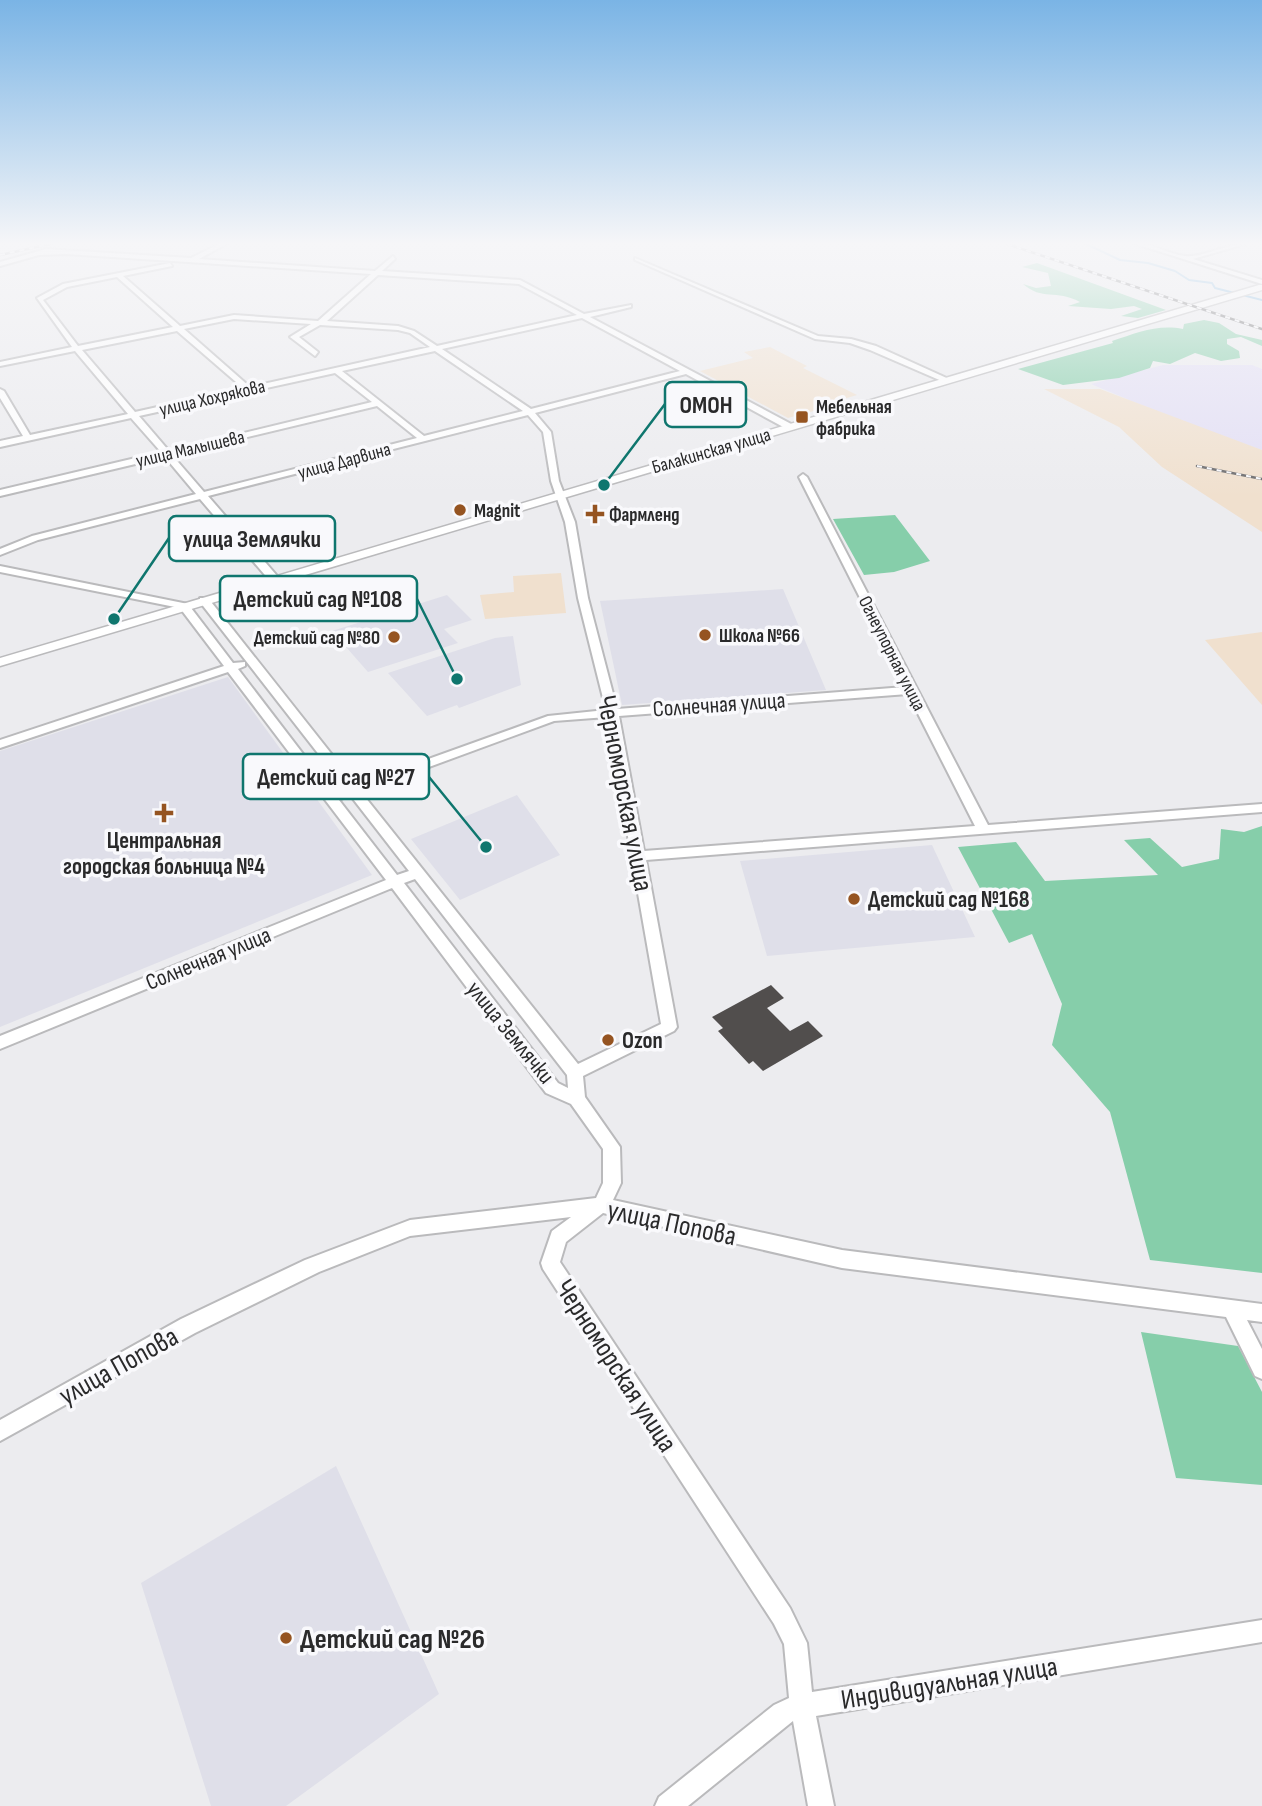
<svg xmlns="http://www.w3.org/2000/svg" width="1262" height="1806" viewBox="0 0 1262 1806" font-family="'Sofia Sans Condensed',sans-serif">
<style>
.commercial{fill:#e3dff5}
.industrial{fill:#f0e0ce}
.built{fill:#dfdfe9}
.forest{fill:#86ceaa}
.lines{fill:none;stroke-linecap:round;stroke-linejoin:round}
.stream{stroke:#76b4e0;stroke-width:2}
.building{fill:#514e4d}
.minor-casing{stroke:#bababc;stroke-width:4}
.major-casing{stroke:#bababc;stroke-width:3}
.minor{fill:#fff;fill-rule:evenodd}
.major{fill:#fff;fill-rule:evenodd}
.rail-casing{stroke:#6b6b6d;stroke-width:2.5}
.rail{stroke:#f9f9fc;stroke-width:2;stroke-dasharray:5;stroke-linecap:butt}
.poi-dot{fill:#955421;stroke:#f9f9fc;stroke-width:2.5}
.labels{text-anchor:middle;stroke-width:7;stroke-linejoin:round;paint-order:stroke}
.far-street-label{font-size:19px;fill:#2a2a2b;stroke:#f9f9fc}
.far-poi-label{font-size:19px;font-weight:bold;fill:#2a2a2b;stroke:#f9f9fc;text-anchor:start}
.street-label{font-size:23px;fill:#2a2a2b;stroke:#f9f9fc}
.poi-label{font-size:23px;font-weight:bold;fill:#2a2a2b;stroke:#f9f9fc;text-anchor:start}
.near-street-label{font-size:28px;fill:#2a2a2b;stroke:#f9f9fc}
.near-poi-label{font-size:28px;font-weight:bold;fill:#2a2a2b;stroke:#f9f9fc;text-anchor:start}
.leader{fill:none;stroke:#0f766e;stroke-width:2.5}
.callout-dot{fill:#0f766e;stroke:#f9f9fc;stroke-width:2.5}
.callout{fill:#f9f9fc;stroke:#0f766e;stroke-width:2.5}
.callout-label{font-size:24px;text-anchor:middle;font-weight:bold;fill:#2a2a2b}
</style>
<rect width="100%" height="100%" fill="#ececef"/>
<path class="commercial" d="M1163 365H1252L1262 369V450L1191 426 1091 384Z"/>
<path class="industrial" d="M770 347 807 366 803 368 857 395 840 400 843 403 788 418 700 371 753 358 744 352Z
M1044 389H1100L1262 450V532L1162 467 1119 427Z
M561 573 566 613 485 619 480 595 514 592 513 576Z
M1262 632V705L1205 640Z"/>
<path class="built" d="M783 589 826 690 622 705 600 601Z
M447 595 472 620 444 629 458 643 368 672 332 631Z
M513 636 521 685 459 708 457 705 427 716 388 673 495 638Z
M228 677 372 875 0 1027V751Z
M517 795 560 855 460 900 411 839Z
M932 845 975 937 767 956 740 861Z
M336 1466 439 1694 286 1806H211L141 1583Z"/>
<path class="forest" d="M1037 263 1166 310 1138 318 1121 316 1142 309 1134 306 1111 309 1068 306 1080 302C1056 289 1042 301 1023 284L1036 288 1051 286 1048 273 1022 267Z
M1204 320 1219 323 1236 334 1262 340V346L1241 337 1227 339V344L1239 351 1240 358 1221 361 1195 353 1170 364 1153 361 1150 368 1119 378 1063 385 1018 369 1113 343 1112 341C1137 333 1157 324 1183 329L1184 324Z
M895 515 930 561 894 572 864 575 833 519Z
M1262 826V1273L1150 1260 1110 1112 1052 1045 1062 1004 1032 934 1009 943 958 847 1016 842 1045 881 1158 875 1124 840 1150 838 1182 867 1219 859 1221 829 1244 832Z
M1141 1332 1238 1346 1262 1392V1485L1176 1478Z"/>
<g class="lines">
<path class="stream" d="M1086 244 1120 260 1148 263 1175 271 1189 280 1212 283 1215 288 1262 300"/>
</g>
<path class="building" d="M771 985 784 998 767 1008 790 1031 808 1021 823 1036 763 1071 753 1061 749 1064 718 1031 723 1028 712 1017Z"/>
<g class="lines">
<defs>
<path id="minor" d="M219 244H226L199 259 375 271 393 256 395 259 382 271 520 280 584 314 631 305V307L590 317 793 425V429H787L686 374 535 413 551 432 559 481 575 522 588 598 617 709 905 687 799 477 803 474 807 477 988 825 1262 804V812L646 860 677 1027 674 1031 583 1076 585 1097 620 1147 621 1183 613 1200 842 1250 1262 1304V1322L1247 1320 1262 1349V1379L1255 1376 1226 1317 842 1268 603 1213 566 1242 560 1262 790 1608 807 1643 812 1692 1262 1620V1642L816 1716 834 1806H808L793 1721 688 1806H655L659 1797 774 1705 789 1698 784 1644 774 1624 543 1269 541 1263 552 1231 571 1217 410 1236 319 1272 195 1333 0 1441V1420L181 1319 305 1260 410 1220 596 1198 603 1183V1149L571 1104 546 1093 392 888 0 1049V1036L386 880 228 672 0 748V740L224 666 180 608 0 572V566L188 604 233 663 245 662V666L238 669 333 793 345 788 200 602V598H208L356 785 548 716 606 710 578 598 565 522 551 481 543 432 528 415 208 496 278 577V581H270L200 499 38 540 0 555V549L32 536 196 494 165 457 0 496V490L161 452 131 418 0 447V441L23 436 0 398V389L4 391 30 435 128 414 75 351 0 366V362L72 347 37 298 63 284 170 263 172 266 123 276 180 326 234 315 318 321 371 274 66 254 39 255 0 266V262L46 249 191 258ZM378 275 519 284 577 315 437 346 414 331 398 326 327 321ZM117 277 173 327 78 346 43 300 67 287ZM582 318 680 371 531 409 442 349ZM234 319 311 324 290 337 315 356 318 352 299 337 320 325 398 330 410 333 430 347 250 387 184 329ZM177 331 243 388 135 412 82 350ZM435 351 523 411 424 436 342 371ZM335 373 372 402 169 451 139 416ZM377 406 417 438 204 492 172 455ZM908 694 975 826 644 851 619 716ZM607 717 661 1024 578 1064 361 792 554 721ZM350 795 409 871 397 875 339 800ZM415 879 567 1075 568 1088 558 1083 404 883Z
M1136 244C1153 243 1168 254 1185 256 1202 258 1226 244 1245 244L1193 259 1262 280V284Z
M635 258 818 336 851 339 876 346 951 380 944 382 870 350 850 343 815 339 635 260Z"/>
<path id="major" d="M1259 285H1262V290L0 666V658Z"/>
</defs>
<use href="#minor" class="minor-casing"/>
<use href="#major" class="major-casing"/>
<use href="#minor" class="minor"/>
<use href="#major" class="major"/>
<defs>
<path id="rail" d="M1007 244 1262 329
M0 255 50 244
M1197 466 1262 479"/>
</defs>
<use href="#rail" class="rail-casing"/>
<use href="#rail" class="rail"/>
</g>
<linearGradient id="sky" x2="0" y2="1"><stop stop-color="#7ab4e5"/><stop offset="0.49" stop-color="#f6f6f8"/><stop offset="1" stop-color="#f6f6f8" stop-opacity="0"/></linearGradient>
<rect width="1262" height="497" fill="url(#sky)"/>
<g class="poi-dot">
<rect x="795" y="410" width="14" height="14" rx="3.5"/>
<circle cx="460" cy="510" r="7"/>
<path d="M591.5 503.5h7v7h7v7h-7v7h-7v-7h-7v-7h7z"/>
<circle cx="705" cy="635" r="7"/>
<circle cx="394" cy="637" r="7"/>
<path d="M160.5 802.5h7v7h7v7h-7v7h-7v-7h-7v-7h7z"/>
<circle cx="854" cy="899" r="7"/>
<circle cx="608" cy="1040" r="7"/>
<circle cx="286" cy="1638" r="7"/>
</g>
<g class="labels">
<g class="far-street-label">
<text transform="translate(212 397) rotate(-13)" y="7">улица Хохрякова</text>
<text transform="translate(190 448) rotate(-13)" y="7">улица Малышева</text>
<text transform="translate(711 450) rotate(-16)" y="7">Балакинская улица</text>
<text transform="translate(344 460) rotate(-15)" y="7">улица Дарвина</text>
<text transform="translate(893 653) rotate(63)" y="7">Огнеупорная улица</text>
</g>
<g class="far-poi-label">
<text x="816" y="413">Мебельная<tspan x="816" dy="22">фабрика</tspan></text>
<text x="474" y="517">Magnit</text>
<text x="609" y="521">Фармленд</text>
<text x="719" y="642">Школа №66</text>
<text x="380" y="644" text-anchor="end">Детский сад №80</text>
</g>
<g class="street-label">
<text transform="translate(719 704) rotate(-4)" y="8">Солнечная улица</text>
<text transform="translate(208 958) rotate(-22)" y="8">Солнечная улица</text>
<text transform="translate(511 1032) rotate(51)" y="8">улица Землячки</text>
</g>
<g class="poi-label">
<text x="164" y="848" text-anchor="middle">Центральная<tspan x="164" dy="26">городская больница №4</tspan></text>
<text x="868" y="907">Детский сад №168</text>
<text x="622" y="1048">Ozon</text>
</g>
<g class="near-street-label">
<text transform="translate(626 793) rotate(79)" y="10">Черноморская улица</text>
<text transform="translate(672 1222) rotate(12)" y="10">улица Попова</text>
<text transform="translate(118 1365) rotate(-29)" y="10">улица Попова</text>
<text transform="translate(617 1365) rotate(57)" y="10">Черноморская улица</text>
<text transform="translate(949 1682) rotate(-9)" y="10">Индивидуальная улица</text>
</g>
<g class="near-poi-label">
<text x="300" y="1648">Детский сад №26</text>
</g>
</g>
<path class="leader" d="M604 485L665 404M114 619L169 538M457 679L417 599M486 847L429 777"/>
<g class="callout-dot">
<circle cx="604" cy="485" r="7"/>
<circle cx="114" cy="619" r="7"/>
<circle cx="457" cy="679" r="7"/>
<circle cx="486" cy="847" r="7"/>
</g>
<g class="callout">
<rect x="665" y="382" width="81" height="45" rx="7"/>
<rect x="169" y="516" width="166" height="45" rx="7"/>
<rect x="220" y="576" width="197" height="45" rx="7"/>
<rect x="243" y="754" width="186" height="45" rx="7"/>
</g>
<g class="callout-label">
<text x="706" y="413">ОМОН</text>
<text x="252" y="547">улица Землячки</text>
<text x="318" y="607">Детский сад №108</text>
<text x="336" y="785">Детский сад №27</text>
</g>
</svg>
